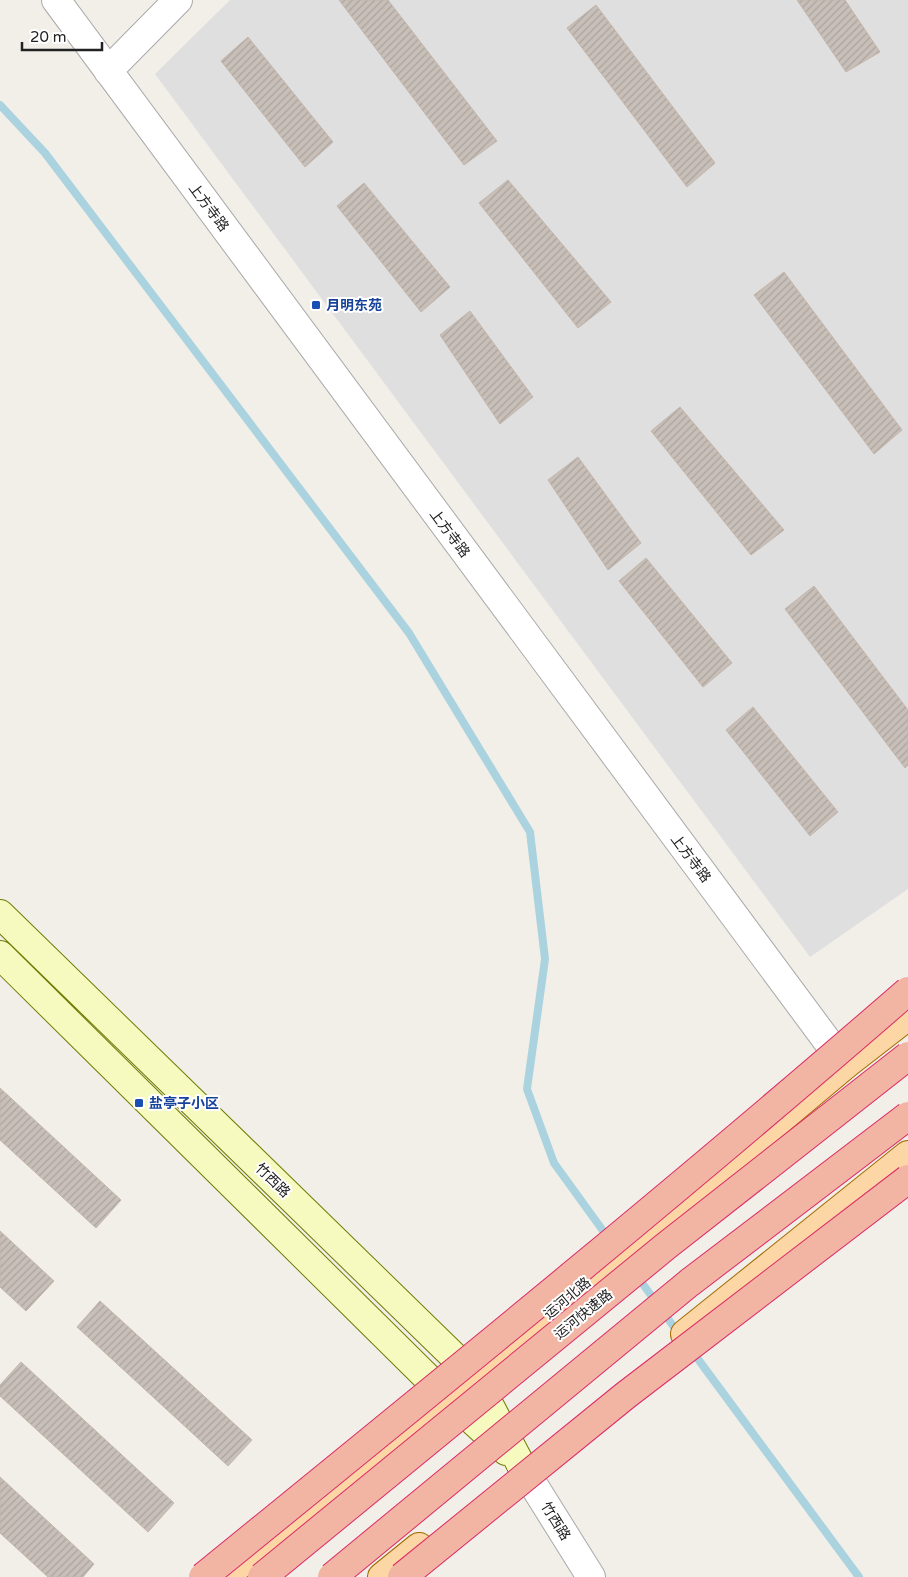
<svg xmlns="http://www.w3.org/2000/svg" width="908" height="1577" viewBox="0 0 908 1577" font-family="'Varela Round','Noto Sans SC',sans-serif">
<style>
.residential{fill:#e0dfdf}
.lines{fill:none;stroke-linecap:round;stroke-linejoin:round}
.stream{stroke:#aad3df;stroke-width:8}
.building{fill:url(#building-hatch);stroke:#c4b6ab}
.tertiary-casing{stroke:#a9a9a9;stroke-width:30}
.secondary-casing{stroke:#707d05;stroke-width:30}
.primary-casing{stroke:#a06b00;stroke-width:30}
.tertiary{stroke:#fff;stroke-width:28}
.secondary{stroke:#f7fabf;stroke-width:28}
.primary{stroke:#fcd6a4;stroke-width:28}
.trunk-bridge-casing{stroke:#dc2a67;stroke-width:30;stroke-linecap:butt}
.trunk-bridge{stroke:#f2b4a3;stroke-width:28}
.transit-dot{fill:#1a4fb4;stroke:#fff;stroke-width:2}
.labels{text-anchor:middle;stroke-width:4;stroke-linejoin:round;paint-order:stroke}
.street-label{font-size:14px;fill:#222;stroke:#fff}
.transit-label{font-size:14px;font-weight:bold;fill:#164399;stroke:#fff;text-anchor:start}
</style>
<defs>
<pattern id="building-hatch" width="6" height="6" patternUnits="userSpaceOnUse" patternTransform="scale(1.25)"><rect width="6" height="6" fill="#c7bfb8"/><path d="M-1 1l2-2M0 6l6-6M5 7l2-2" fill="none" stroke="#aba49e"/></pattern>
</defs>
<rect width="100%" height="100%" fill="#f2efe9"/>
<path class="residential" d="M230 0H908V889L810 957 155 74Z"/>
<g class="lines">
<path class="stream" d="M0 105 45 153 409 633 530 832 545 959 527 1089 554 1163 609 1239
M637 1276 679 1334
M692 1351 859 1577"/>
</g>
<path class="building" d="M339 0H388L497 141 464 165Z
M797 0H845L880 52 846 72Z
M596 5 715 163 687 187 567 28Z
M248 37 333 142 305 167 221 61Z
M508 180 611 302 578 328 479 203Z
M364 183 450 287 421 312 337 206Z
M784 272 902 430 874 454 754 295Z
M470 311 533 397 500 424 440 335Z
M680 407 784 530 751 555 651 431Z
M578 457 641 543 608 570 548 480Z
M646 558 732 663 703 687 619 581Z
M814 586 908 710V765L905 768 785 609Z
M753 707 838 812 810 836 726 730Z
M0 1088 121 1200 96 1228 0 1140Z
M0 1231 54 1281 26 1311 0 1287Z
M100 1301 252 1440 228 1466 77 1327Z
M21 1362 174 1503 148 1532 0 1396V1385Z
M0 1477 94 1564 83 1577H48L0 1533Z"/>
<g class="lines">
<defs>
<path id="tertiary" d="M56 0 845 1065
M108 71 178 0
M521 1465 591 1577"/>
<path id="secondary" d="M0 914 474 1376 521 1465
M0 955 448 1398 506 1451"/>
<path id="primary" d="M685 1334 908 1155
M224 1577 448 1398 845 1065 908 1016
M382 1577 419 1547"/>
</defs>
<use href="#tertiary" class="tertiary-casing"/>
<use href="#secondary" class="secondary-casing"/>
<use href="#primary" class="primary-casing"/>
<use href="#tertiary" class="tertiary"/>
<use href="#secondary" class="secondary"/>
<use href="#primary" class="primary"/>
<defs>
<path id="trunk-bridge" d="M203 1577C440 1384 677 1192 908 991
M262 1577 666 1246 908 1056
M332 1577 689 1283 908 1116
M402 1577 626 1395 908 1179"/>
</defs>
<use href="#trunk-bridge" class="trunk-bridge-casing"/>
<use href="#trunk-bridge" class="trunk-bridge"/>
</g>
<g class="transit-dot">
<rect x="311" y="300" width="10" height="10" rx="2.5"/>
<rect x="134" y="1098" width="10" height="10" rx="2.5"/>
</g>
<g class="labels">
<g class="street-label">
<text transform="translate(209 207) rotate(53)" y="5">上方寺路</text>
<text transform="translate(450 533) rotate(53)" y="5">上方寺路</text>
<text transform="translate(691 858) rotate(53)" y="5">上方寺路</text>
<text transform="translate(273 1180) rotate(44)" y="5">竹西路</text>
<text transform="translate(567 1298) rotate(-40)" y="5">运河北路</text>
<text transform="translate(583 1314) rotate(-39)" y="5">运河快速路</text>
<text transform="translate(556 1521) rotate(58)" y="5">竹西路</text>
</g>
<g class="transit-label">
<text x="326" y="310">月明东苑</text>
<text x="149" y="1108">盐亭子小区</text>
</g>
</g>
<path d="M22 42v8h80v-8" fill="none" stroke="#222222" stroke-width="2.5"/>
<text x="30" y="42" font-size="15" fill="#222222" stroke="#ffffff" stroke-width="4" paint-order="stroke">20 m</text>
</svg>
